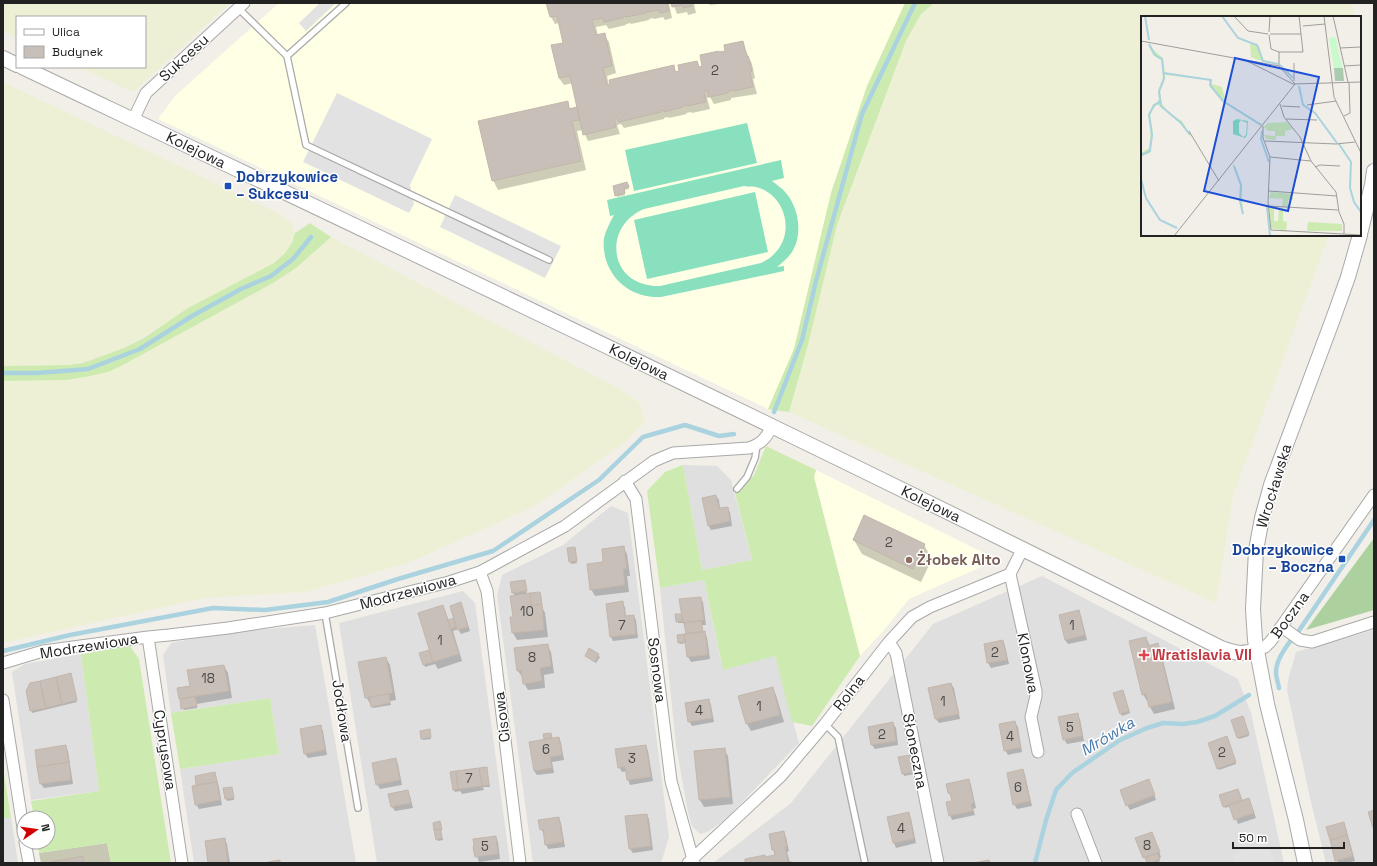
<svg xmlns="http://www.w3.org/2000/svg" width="1377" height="866" viewBox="0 0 1377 866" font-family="'Space Grotesk',sans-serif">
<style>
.residential{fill:#e0dfdf}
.education{fill:#ffffe5}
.construction{fill:#c7c7b4}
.farmland{fill:#eef0d5}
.grass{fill:#cdebb0}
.forest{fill:#add19e}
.pitch{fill:#88e0be;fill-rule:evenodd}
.parking{fill:#e2e2e2}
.shadow{fill:#0003}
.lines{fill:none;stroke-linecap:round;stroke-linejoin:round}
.stream{stroke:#aad3df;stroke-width:4.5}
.building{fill:#c7bfb8;stroke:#c4b6ab}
.service-casing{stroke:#a9a9a9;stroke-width:8}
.minor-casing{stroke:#a9a9a9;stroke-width:13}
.tertiary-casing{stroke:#a9a9a9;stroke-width:16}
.service{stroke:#fff;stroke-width:5.5}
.minor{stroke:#fff;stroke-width:11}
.tertiary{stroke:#fff;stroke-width:14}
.transit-dot{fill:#1a4fb4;stroke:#fff;stroke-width:1.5}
.education-dot{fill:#8d6e63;stroke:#fff;stroke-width:1.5}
.health-dot{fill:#e0444e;stroke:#fff;stroke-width:1.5}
.labels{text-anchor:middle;stroke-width:3;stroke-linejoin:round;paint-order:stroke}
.number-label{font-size:13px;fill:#4b4948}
.street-label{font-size:15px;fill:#222;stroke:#fff}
.transit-label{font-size:15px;font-weight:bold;fill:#164399;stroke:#fff;text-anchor:start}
.education-label{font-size:15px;font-weight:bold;fill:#785e54;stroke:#fff;text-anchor:start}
.health-label{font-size:15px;font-weight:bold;fill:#be3a42;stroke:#fff;text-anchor:start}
.water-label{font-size:16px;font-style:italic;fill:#4a7aab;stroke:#fff}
.inset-river{fill:none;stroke:#aad3df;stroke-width:2}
.inset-road{fill:none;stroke:#9f9d99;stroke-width:1}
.view{fill:#1d4ed8;fill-opacity:0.15;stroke:#1d4ed8;stroke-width:2}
.inset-edge{fill:none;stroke:#222;stroke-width:2}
</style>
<rect width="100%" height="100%" fill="#f2efe9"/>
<path class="residential" d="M683 465 717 466 731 480 752 560 702 570Z
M611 506 628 513 669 837 661 863H533L497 595 502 575 563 545Z
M1042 576 1238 679 1251 713 1284 863H713L791 803 933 624Z
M704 580 721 662 775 656 799 743 726 819 707 832 700 834 692 826 688 812 676 746 660 588Z
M463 591 475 603 510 863H377L339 623Z
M315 625 356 863H194L180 769 279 754 270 698 171 713 163 655 171 643 229 632Z
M1374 630V863H1326L1310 798 1287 690 1288 680 1296 652Z
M81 654 99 791 31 800 12 672 25 664Z
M11 817 18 863H3V819Z"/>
<path class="education" d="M279 3H905L867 86 831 193 794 349 768 409 158 119 175 96Z
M816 470 984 553 981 567 909 599 884 630 860 656 814 477Z"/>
<path class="construction" d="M107 843 111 863H41L39 853Z"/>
<path class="farmland" d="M3 3H230L133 92 78 67H145V17H17V38L3 31Z
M934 3H1353L1354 17H1142V235H1329L1233 496 1216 603 789 412 808 345 837 225 906 41 921 14Z
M3 82 282 215 292 224 295 233 292 243 285 253 274 263 231 286 124 348 83 363 69 365 3 366Z
M331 237 618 388 640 403 645 421 628 440 535 506 408 563 305 592 204 598 3 643V381L67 380 90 376 123 365 273 283 296 268Z"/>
<path class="grass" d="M905 3H934L921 14 906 41 837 225 808 345 789 412 768 409 794 349 831 193 867 86Z
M310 223 331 237 296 268 273 283 123 365 108 372 90 376 67 380 3 381V366L69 365 83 363 124 348 144 338 188 308 274 263 285 253 292 243 295 233Z
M766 446 816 470 814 477 860 656 812 726 792 722 775 656 723 670 704 580 660 588 647 491 665 472 683 465 702 570 752 560 735 493 754 475Z
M130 646 139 659 171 863H111L107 843 39 853 37 842H48V818H34L31 801 99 791 81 654Z
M270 698 279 754 180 769 171 713Z
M3 774H4L11 817 3 819Z"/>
<path class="forest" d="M1374 538V610L1306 630Z"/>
<path class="pitch" d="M747 123 757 163 634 191 625 150Z
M781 160 784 178 772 181C777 185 782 188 786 193 799 208 803 235 792 252 788 258 782 263 777 267L784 266V271L661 297C636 298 614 285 606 260 604 253 603 245 604 238 606 230 610 222 614 215L610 216 607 200ZM744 186C748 187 752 186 756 187 787 195 796 236 772 256 769 259 765 261 761 263L660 286C656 286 652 286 648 285 608 278 605 225 644 209Z
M755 192 768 252 647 279 634 220Z"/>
<path class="parking" d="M320 3H336L306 31 299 23Z
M337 93 432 139 410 185 414 204 409 213 303 162Z
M455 195 561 246 545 278 440 227Z
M1266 840 1275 863H1235L1232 855Z"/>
<path class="shadow" d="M547 3H703L694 4 696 13 688 15 687 12 677 14 673 3 669 4 672 18 665 20 663 17 654 19 653 18 649 19V20L631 24V23L626 24V25L609 29 606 25 596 27 598 36 604 35 609 42 616 73 607 76 609 86 673 66 677 73 697 62 700 68 719 53 726 52 742 42 752 64 755 78 753 79 757 94 731 98V100L714 104 710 97 707 98 710 109 692 113 691 112 686 113 687 114 669 118 668 117 664 118V119L624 128 621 124 617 125 620 134 588 141 583 130 577 131 586 170 498 190 493 180 567 102 571 110 578 108 573 83 564 85 559 78 552 46 564 44 559 23 555 24 551 17Z
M709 3H717L718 4 710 5Z
M628 185 629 189 624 190 625 195 617 197 614 186Z
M716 496 719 500 720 509 727 508 730 512 732 526 711 530 709 526Z
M854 540 924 545 932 559 921 582 862 554Z
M623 547 627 554 630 576H627L629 592 595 596 591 589 604 563Z
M574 548 577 563 571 564 568 549Z
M525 581 527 595 540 593 541 595 542 607 545 613 548 637 517 640 513 633 511 618 514 617 515 596 513 593 511 583Z
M700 598 703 602 706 625H702L703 633 707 637 710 659 691 662 688 657 686 643 680 644 679 642 678 636 687 635 686 627 683 623H678L677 615 682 614Z
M622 603 625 607 626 617 633 616 636 620 638 638 613 641 611 637Z
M461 604 463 608 470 631 461 634 458 629 453 631 462 661 438 669 435 664 425 667 420 654 430 651 443 606 449 621 453 620Z
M1079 612 1081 616 1087 640 1068 644 1065 640 1060 616Z
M1146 638 1150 646 1157 645 1161 652 1175 709 1154 714 1150 707 1149 701H1147L1143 694Z
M1003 641 1005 646 1009 664 991 668 988 663 985 645Z
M547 645 551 652 554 673 544 675 545 688 528 690 524 683 523 678 518 671Z
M589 649 600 657 596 663 586 656Z
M386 658 390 665 396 700 390 701 391 705 373 708 366 697Z
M224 666 228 673 232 698 197 704V708L184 710 178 689 191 687Z
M71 676 77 702 32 713 27 691Z
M951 684 954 688 960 719 939 723 936 719 930 689Z
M772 688 776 695 784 722 751 731 747 724 740 697Z
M1124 693 1130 713 1122 716 1121 714Z
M709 700 711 705 714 722 692 726 689 721Z
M1077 715 1080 719 1084 741 1067 744 1064 739Z
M1243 719 1249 736 1239 739 1238 738Z
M1015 722 1018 727 1022 752 1008 755 1005 750Z
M893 723 896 728 898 745 875 749 872 745Z
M320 726 323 731 327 755 308 758 305 754Z
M430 732 431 739 423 740 422 738Z
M551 734 552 739 559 738 561 743 564 760 552 762 554 773 537 775 534 771 545 740 544 735Z
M1228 739 1236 764 1219 770 1218 768Z
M65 746 68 751 73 784 44 788 41 784Z
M646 746 648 751 653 781 630 785 628 780 626 771 622 772 619 767Z
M724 749 728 756 733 804 704 807 700 800Z
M900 758H912L915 774 904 776Z
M396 759 398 764 402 785 380 789 377 784Z
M486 768 490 787H483L484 790 462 794 460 791 455 792 454 790Z
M1023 770 1025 775 1032 806 1017 809 1014 804Z
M215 773 219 787 222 805 199 809 196 804 198 786 196 777Z
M969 780 971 785 976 808 973 809 975 815 952 820 950 815 953 802 949 793Z
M1151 785 1156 800 1130 810 1127 805Z
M232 788 234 800 227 801 224 789Z
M407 791 410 796 413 808 395 811 392 807 390 795Z
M1238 792 1242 801 1249 799 1256 818 1238 824 1231 806 1225 808 1224 806Z
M908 813 911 818 916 843 896 848 894 843 888 818Z
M647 815 649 819 653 850 633 853 630 849Z
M559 819 561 823 565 847 548 849 546 844 544 834 541 829Z
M440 822 442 831H441L443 840 438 841 437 839Z
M1343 823 1346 828 1355 861 1347 863H1338L1327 828Z
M784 833 786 837 789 851 787 852 790 863H746L776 856 773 850Z
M496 837 498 842 500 859 479 862 474 847Z
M1154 837 1161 857 1159 858 1160 861 1156 863H1148L1145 859Z
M225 839 227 844 230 863H209Z"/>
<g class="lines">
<path class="stream" d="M3 373H37L88 369 140 349 192 316 241 289 271 276 293 259 311 237
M774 412 802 340 816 281 862 114 915 3
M3 651 70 635 213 608 265 610 328 602 398 579 493 551 599 480 643 437 685 425 719 436 734 434
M1279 688C1278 683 1276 677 1276 672 1276 659 1290 641 1298 632L1374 520
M1035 863 1046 820 1056 790 1072 773 1120 740 1147 728 1163 723 1183 724 1197 722 1215 716 1249 695"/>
</g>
<path class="building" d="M546 3H667L669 11 660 13 659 10 649 12V11L646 12V13L626 17V16L623 17V18L604 22 603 18 592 20 596 35 605 33 612 66 603 68 607 85H610L609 80 674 65 675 72 679 71 678 65 697 61 699 67 702 66 700 55 719 51V52L725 51 724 45 743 41 747 57 748 56 752 71 750 72 753 87 734 91V90L728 91V93L709 97 707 90 704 91 706 102 687 106V105L683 106V107L664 112V110L660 111 661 112 619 122 617 117 614 118 616 127 583 135 570 76 559 78 551 45 563 43 557 16 550 17Z
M671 3H692V6L683 8V5L672 7Z
M568 101 569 109 577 107 580 120 572 121 581 161 492 181 478 121Z
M627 182 629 187 624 188 625 193 615 196 613 186Z
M716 495 719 508 728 507 730 521 708 526 702 498Z
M864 515 925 544 913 569 853 540Z
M624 546 627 569H623L625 585 590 590 587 564 603 562 602 549Z
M575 547 577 561 569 562 567 548Z
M525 580 527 591 512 593 510 582Z
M540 592 542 604 531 606 530 593Z
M530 593 531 606 542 604 544 630 512 633 510 617H513L510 596Z
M701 597 704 620 683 623 679 599Z
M623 601 625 616 634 615 636 634 610 637 606 604Z
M461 602 468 627 457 630 450 606Z
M443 605 459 654 433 662 418 613Z
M1079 610 1085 635 1065 640 1059 615Z
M675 614H681L682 621 676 622Z
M454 618 456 627 451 629 448 620Z
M701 621 703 632 686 634 684 623Z
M705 631 708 655 687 657 684 634Z
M684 634 685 642 678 643 677 635Z
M1146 637 1148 646 1158 643 1172 702 1149 707 1146 694 1142 695 1129 641Z
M1003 640 1007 660 987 663 984 644Z
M548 644 551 666 540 668 542 681 523 684 521 670 517 671 514 648Z
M589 648 599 654 595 662 585 656Z
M429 650 433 662 423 665 419 653Z
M386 657 393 693 365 698 358 662Z
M224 665 229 691 179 699 177 688 190 686 187 670Z
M71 673 77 700 62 704 56 677Z
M56 677 62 704 46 708 40 681Z
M40 681 46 708 30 711 26 691 30 683Z
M951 683 959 714 935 719 928 688Z
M773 687 780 715 746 724 738 696Z
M1123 690 1129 711 1120 714 1113 693Z
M389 694 390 703 371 707 369 697Z
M195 697 197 706 181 709 180 699Z
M709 699 712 718 688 722 685 703Z
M1078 713 1082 736 1063 740 1058 717Z
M1243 716 1249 734 1237 738 1231 720Z
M1015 721 1021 747 1004 751 999 724Z
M893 722 896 741 871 745 868 727Z
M321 725 325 750 304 754 300 729Z
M430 729 431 737 421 739 420 731Z
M551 733 552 738 544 739 543 734Z
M1227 736 1236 762 1217 769 1208 743Z
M559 737 562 755 550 757 552 768 534 771 529 742Z
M66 745 69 762 37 767 35 750Z
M646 745 651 777 627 780 625 767 618 768 615 749Z
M725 748 730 797 699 800 694 751Z
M911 755 915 772 902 774 898 757Z
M396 758 400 780 376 785 372 763Z
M69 762 71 780 40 784 37 767Z
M487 767 489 785 482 786 479 768Z
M479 768 482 786 458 789 456 771Z
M1023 769 1030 801 1013 805 1007 773Z
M456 771 458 789 453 790 450 772Z
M215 772 217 782 196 785 195 776Z
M969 779 974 803 971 804 973 811 949 816 946 802 952 801 950 793H948L946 784Z
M1149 779 1155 795 1126 806 1120 790Z
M217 782 220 800 195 805 192 786Z
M232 787 234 798 225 799 223 788Z
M1238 789 1242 800 1223 807 1219 795Z
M408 790 411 803 391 807 388 794Z
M1249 798 1254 813 1234 820 1229 805Z
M1374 810V827L1373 828 1368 812Z
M909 812 914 839 893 843 887 817Z
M647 814 651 846 629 849 625 816Z
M559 817 563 842 545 845 543 829 540 830 538 820Z
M440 821 442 829 434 830 433 823Z
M1344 822 1347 835 1330 840 1326 827Z
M440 829 442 838 436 840 434 830Z
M784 831 787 847H785L788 862H792L793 863H745V859L765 855V857L775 855 774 850H772L769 834Z
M1152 832 1160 852 1143 858 1135 838Z
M1347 835 1353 856 1335 861 1330 840Z
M496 836 498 854 475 857 473 847 474 846 473 839Z
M225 838 228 863H208L205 841Z
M1157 853 1160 859 1151 863H1147L1145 858Z
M83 856 84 863H51V862Z
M280 860V863H269L268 862Z
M989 860 990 863H973Z"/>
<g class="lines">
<defs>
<path id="service" d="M238 8 287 56 346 3
M287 56 306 145 549 260
M737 489 747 477 755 458 757 445
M325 613 358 808
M825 724 838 737 865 863"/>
<path id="minor" d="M133 120 146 93 244 3
M625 481 636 499 671 781 694 863
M480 572 487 591 520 863
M1010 574 1036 691V696L1031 717 1038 752
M1282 627 1300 640 1312 642 1374 622
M148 637 182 863
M889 642 896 653 938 863
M1256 650 1265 647 1271 641 1374 495
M3 663 43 651 148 637 169 635 228 628 325 613 449 582 480 572 565 526 654 461 673 453 749 448C761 444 766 438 772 427
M3 700 24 834
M1077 814 1096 863
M25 842 29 863
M688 863 781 776 825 724 889 642 912 617 930 607 1010 574 1023 548"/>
<path id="tertiary" d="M3 58 17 65
M22 67C423 258 824 448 1221 648 1236 653 1240 655 1256 650
M1360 234 1372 185 1374 171
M1305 863 1296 820 1267 704 1255 640 1253 609 1256 550 1262 518 1271 485 1333 319 1348 277 1360 235"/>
</defs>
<use href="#service" class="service-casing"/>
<use href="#minor" class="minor-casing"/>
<use href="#tertiary" class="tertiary-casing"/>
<use href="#service" class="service"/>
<use href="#minor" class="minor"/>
<use href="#tertiary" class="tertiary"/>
</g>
<g class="transit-dot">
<rect x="224" y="182" width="8" height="8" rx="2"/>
<rect x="1338" y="555" width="8" height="8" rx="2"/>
</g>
<circle class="education-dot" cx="909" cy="560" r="4"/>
<path class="health-dot" d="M1142 649h4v4h4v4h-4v4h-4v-4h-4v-4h4z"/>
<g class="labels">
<g class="number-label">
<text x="715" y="75">2</text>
<text x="889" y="547">2</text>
<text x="527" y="616">10</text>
<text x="622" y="630">7</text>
<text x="1072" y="630">1</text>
<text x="440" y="645">1</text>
<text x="995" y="657">2</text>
<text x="532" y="662">8</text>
<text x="208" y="683">18</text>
<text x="943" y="706">1</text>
<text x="759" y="711">1</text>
<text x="699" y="715">4</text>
<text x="1070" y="732">5</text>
<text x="882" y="739">2</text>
<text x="1010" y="741">4</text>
<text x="546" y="754">6</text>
<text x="1222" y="757">2</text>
<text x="632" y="763">3</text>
<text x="469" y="783">7</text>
<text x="1018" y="792">6</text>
<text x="901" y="833">4</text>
<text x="1147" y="850">8</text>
<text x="485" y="851">5</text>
</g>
<g class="street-label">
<text transform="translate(184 58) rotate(-43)" y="5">Sukcesu</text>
<text transform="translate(196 150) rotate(26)" y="5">Kolejowa</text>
<text transform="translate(639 362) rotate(26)" y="5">Kolejowa</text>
<text transform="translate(1274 486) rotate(-73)" y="5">Wrocławska</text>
<text transform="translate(931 504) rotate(26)" y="5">Kolejowa</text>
<text transform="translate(408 592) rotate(-15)" y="5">Modrzewiowa</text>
<text transform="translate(1290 615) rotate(-54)" y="5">Boczna</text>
<text transform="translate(89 646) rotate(-9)" y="5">Modrzewiowa</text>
<text transform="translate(1028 663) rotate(79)" y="5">Klonowa</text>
<text transform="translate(657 670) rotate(83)" y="5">Sosnowa</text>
<text transform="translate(849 693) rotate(-52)" y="5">Rolna</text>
<text transform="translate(342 711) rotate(81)" y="5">Jodłowa</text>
<text transform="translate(502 717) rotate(-97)" y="5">Cisowa</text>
<text transform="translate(165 750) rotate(81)" y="5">Cyprysowa</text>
<text transform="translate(915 751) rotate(79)" y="5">Słoneczna</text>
</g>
<g class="transit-label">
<text x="236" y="182">Dobrzykowice<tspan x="236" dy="17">– Sukcesu</tspan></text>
<text x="1334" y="555" text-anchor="end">Dobrzykowice<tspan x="1334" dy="17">– Boczna</tspan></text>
</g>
<g class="education-label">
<text x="917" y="565">Żłobek Alto</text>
</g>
<g class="health-label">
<text x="1152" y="660">Wratislavia VII</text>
</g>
<g class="water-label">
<text transform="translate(1107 736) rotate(-31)" y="6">Mrówka</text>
</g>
</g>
<g transform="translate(1141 16)">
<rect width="220" height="220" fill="#f2efe9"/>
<path d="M109 26 118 30 123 46 110 41ZM7 29 22 42 24 57 70 63 71 68 81 71 85 86 121 108 120 110 81 85 69 71 68 64 24 59 23 67 19 76 21 88 27 96 41 105 52 123 38 106 16 88 9 98 12 116 9 137 1 140 0 137 8 132 10 114 7 98 18 83 17 76 22 63 21 45 12 39ZM146 106 152 113 144 115V120H135V124L125 123 123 119 134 120V115H127L123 111 127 107ZM93 148 101 171 102 199 99 188 100 171 92 150ZM130 176 151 178 152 184H147V191L141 190 142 183 128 182ZM128 191H133V205H137L138 192H142V205L146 206 145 215 130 212ZM167 206 201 208V215H166Z" fill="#cdebb0"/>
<path d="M193 52H202L203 65H194Z" fill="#aacbaf"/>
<path d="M195 21 198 39 202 52H193L188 22Z" fill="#c8facc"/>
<path d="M96 103 107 105 106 119 104 122 92 118V105ZM100 104 106 107 105 119 102 121 98 117V107Z" fill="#88e0be" fill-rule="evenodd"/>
<path class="inset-river" d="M4 0 8 24M81 0 97 22 116 29 122 45 137 48M8 28 14 39 21 43 23 62 18 75 20 90 40 107 49 119M139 49 152 62M23 57 70 64 69 69 82 85 120 109M158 70 162 89 174 97 196 127M121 115 120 123 128 146M198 128 210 146 209 172 213 186 220 196M0 139 9 135 11 119 8 99 13 89 19 86M93 150 100 169 99 185 102 198M0 163 5 182 19 204 36 212M126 191 129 220"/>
<path class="inset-road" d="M93 0 107 15 127 18M183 0 193 81 220 137M192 0 207 66M162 10 184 8M128 16 129 0M129 18H160M128 19 130 33 138 36V50M0 25 104 44 152 68 220 66M199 32 220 31M138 36H162L158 0M110 45 138 50 154 68M203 50 220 49M153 65V47M139 88 143 101 159 121 170 145 195 176 198 196 203 208V218M166 89 195 85M141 90 159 91M203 100 209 97 208 66M145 103 176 104M122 110V122L129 141 127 186 130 214 220 219M48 115 78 165M124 125 195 128 214 126M129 141 170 145M174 151 179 149 199 150M128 175 196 180M127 190 197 194M33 220 154 68"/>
<path class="view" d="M94 42 178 61 147 195 63 175Z"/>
<rect width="220" height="220" class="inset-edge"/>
</g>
<rect width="1377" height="866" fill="none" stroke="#222222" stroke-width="8"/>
<rect x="16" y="16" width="130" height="52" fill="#ffffff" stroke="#a7a7a7"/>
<rect x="24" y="29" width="20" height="6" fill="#ffffff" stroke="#a7a7a7"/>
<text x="52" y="36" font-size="12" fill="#222222">Ulica</text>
<rect x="24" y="46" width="20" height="12" fill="#c7bfb8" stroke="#a7a7a7"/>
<text x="52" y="56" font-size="12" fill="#222222">Budynek</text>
<g transform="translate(36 830) rotate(77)"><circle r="19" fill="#ffffff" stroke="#a7a7a7"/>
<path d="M0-3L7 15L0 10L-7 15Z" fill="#d40000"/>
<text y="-6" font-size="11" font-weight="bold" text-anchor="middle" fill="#222222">N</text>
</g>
<path d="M1233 842v6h111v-6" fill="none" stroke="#222222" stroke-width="2"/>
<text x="1239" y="842" font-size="12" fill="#222222" stroke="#ffffff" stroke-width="3" paint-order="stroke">50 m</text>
</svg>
